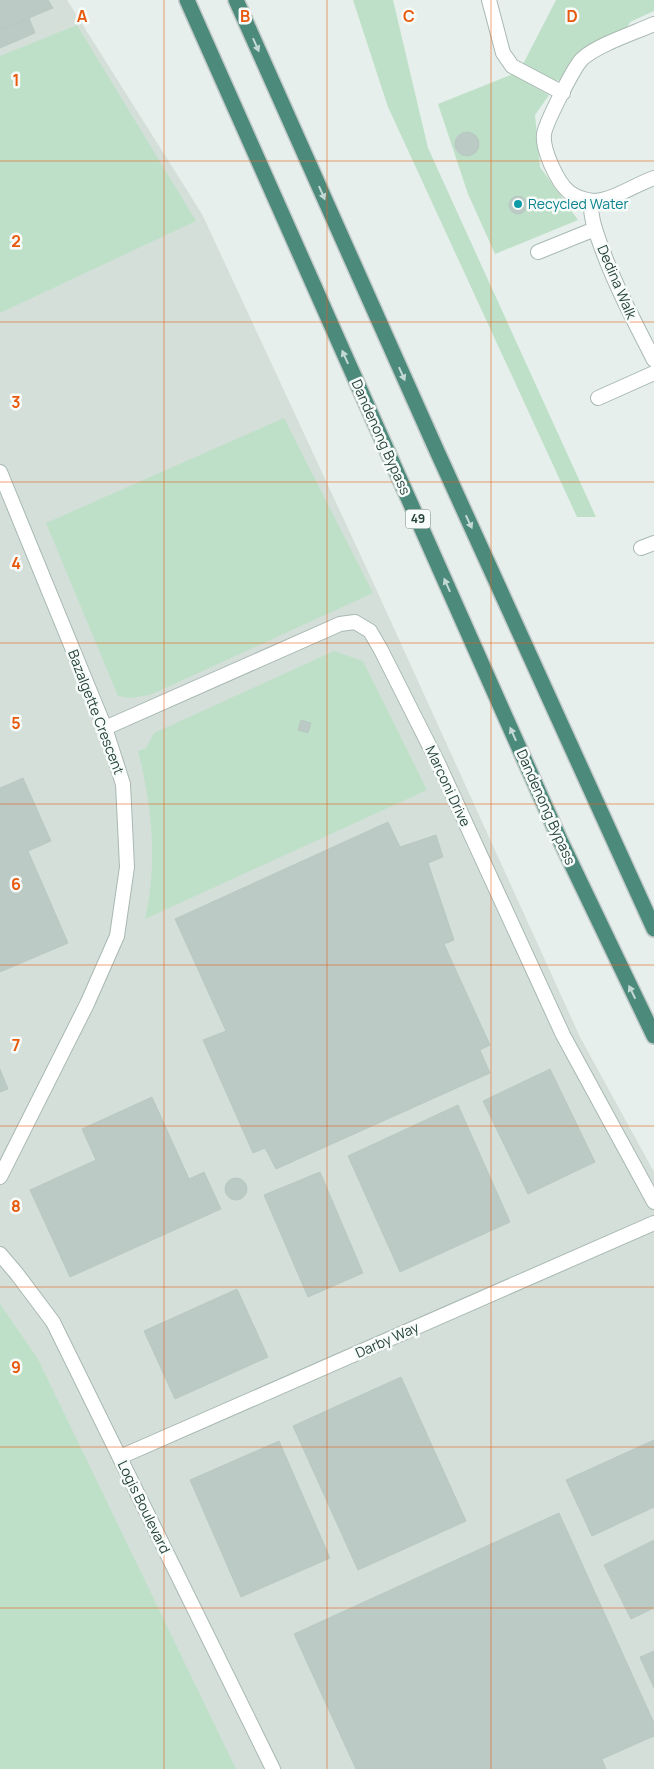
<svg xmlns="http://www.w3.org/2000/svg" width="654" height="1769" viewBox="0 0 654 1769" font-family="Manrope,sans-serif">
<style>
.built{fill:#d4dfda}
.green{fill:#bfe0c8}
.building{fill:#bbcac4;stroke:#b8c9c2}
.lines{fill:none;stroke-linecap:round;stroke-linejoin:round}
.minor-casing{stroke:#a8b8b2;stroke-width:16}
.trunk-casing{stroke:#c2cac8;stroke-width:18}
.minor{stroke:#fff;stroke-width:14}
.trunk{stroke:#4c8a7c;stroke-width:15}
.oneway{fill:#c4d9d4}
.grid{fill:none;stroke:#e8590c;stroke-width:1;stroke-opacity:0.55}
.culture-dot{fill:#0f9aa8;stroke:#f7fbf9;stroke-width:2}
.labels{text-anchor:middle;stroke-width:5;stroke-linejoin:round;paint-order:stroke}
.shield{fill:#f7fbf9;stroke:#637a73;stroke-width:1}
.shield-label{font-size:12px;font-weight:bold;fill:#24423a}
.culture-label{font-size:14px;fill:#0d838f;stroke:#f7fbf9;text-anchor:start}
.street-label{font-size:14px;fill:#24423a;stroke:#f7fbf9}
.grid-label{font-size:16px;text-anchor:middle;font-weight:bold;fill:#e8590c;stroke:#f7fbf9;stroke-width:5;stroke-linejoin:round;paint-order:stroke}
</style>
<rect width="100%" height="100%" fill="#e6efeb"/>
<path class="built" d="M0 0H67L202 214 372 580 580 1037 654 1172V1769H0Z"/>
<path class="green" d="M353 0H393L428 148 596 517H577L388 107Z
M556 0H654V11L630 22 626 30 562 79 554 82 522 66Z
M77 25 196 221 0 313V56Z
M513 74 549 95 535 115 540 167 578 220 495 254 468 194 438 104Z
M284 418 373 593 150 695 130 698 118 696 46 523Z
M334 651 363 661 427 790 145 919C158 863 152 807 138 751L146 748 154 733Z
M0 1304 38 1359 236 1769H0Z"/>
<path class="building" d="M0 0H48L53 8 0 30Z
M29 18 35 33 0 48V30Z
M455 144a12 12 0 1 1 24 0a12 12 0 1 1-24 0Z
M509 205a9 9 0 1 1 18 0a9 9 0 1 1-18 0Z
M301 720 311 723 308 733 298 730Z
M23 778 51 841 28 851 68 943 0 972V788Z
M388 822 400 847 436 835 443 857 428 863 454 940 444 944 490 1045 480 1050 490 1073 276 1169 265 1148 253 1153 203 1040 226 1031 175 919Z
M0 1069 8 1089 0 1092Z
M550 1069 595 1162 528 1194 483 1101Z
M152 1097 189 1179 204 1172 221 1209 70 1277 30 1190 96 1160 82 1129Z
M458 1105 510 1222 400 1272 348 1156Z
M320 1172 363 1273 308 1297 264 1195Z
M225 1189a11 11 0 1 1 22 0a11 11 0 1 1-22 0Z
M237 1289 268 1357 175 1399 144 1331Z
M401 1377 466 1521 358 1570 293 1426Z
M654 1440V1507L592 1536 566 1480Z
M279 1441 330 1558 241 1597 190 1480Z
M559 1513 654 1723V1736L602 1759 606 1769H356L294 1634Z
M654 1540V1608L631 1619 604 1565Z
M654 1651V1688L640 1657Z"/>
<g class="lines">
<defs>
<path id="minor" d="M489 0 503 53 512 66 563 93
M654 24C634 33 597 45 582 59 574 67 546 122 544 134 542 149 557 182 569 192 575 197 585 200 593 201 612 201 636 184 654 178
M591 201C590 218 596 232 602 249 616 287 635 323 654 360
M538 252 595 229
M598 398 654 373
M0 472 105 728 123 784 127 867 117 936 87 1004 0 1177
M641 548 654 543
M105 728 340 624 355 622 370 631 381 650 438 763 563 1035 654 1202
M0 1254 17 1274 53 1322 273 1769
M120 1457 654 1223"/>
<path id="trunk" d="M187 0 560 840 654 1036
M236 0 436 449 654 929"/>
</defs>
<use href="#minor" class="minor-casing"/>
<use href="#trunk" class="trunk-casing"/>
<use href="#minor" class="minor"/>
<use href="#trunk" class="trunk"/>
</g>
<defs><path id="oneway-solid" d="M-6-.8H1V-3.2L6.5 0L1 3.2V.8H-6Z" transform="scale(1.25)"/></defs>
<g class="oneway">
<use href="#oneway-solid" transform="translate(256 45) rotate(66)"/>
<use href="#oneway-solid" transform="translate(322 193) rotate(66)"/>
<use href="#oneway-solid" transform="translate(345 357) rotate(-114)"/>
<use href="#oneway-solid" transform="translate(402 374) rotate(66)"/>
<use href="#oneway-solid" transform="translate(469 522) rotate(65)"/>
<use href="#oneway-solid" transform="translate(447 585) rotate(-114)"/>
<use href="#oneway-solid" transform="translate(513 734) rotate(-114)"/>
<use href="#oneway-solid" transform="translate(632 992) rotate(-116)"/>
</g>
<path class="grid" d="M164 0V1769M327 0V1769M491 0V1769M0 161H654M0 322H654M0 482H654M0 643H654M0 804H654M0 965H654M0 1126H654M0 1287H654M0 1447H654M0 1608H654"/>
<circle class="culture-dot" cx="518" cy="204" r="5"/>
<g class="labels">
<rect class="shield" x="405.5" y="509.5" width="25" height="19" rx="4"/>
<g class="shield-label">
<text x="418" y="523">49</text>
</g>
<g class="culture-label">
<text x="528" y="209">Recycled Water</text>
</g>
<g class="street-label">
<text transform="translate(617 282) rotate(67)" y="5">Dedina Walk</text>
<text transform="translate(381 437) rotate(66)" y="5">Dandenong Bypass</text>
<text transform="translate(96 712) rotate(69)" y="5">Bazalgette Crescent</text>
<text transform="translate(448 786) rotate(65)" y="5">Marconi Drive</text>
<text transform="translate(546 807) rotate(66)" y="5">Dandenong Bypass</text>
<text transform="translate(387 1340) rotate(-24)" y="5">Darby Way</text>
<text transform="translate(144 1507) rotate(64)" y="5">Logis Boulevard</text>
</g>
</g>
<g class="grid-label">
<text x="82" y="22">A</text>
<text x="245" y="22">B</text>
<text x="409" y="22">C</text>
<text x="572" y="22">D</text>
<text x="16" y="86">1</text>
<text x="16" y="247">2</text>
<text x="16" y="408">3</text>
<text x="16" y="569">4</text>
<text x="16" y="729">5</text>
<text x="16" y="890">6</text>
<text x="16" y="1051">7</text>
<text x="16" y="1212">8</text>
<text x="16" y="1373">9</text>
</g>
</svg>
